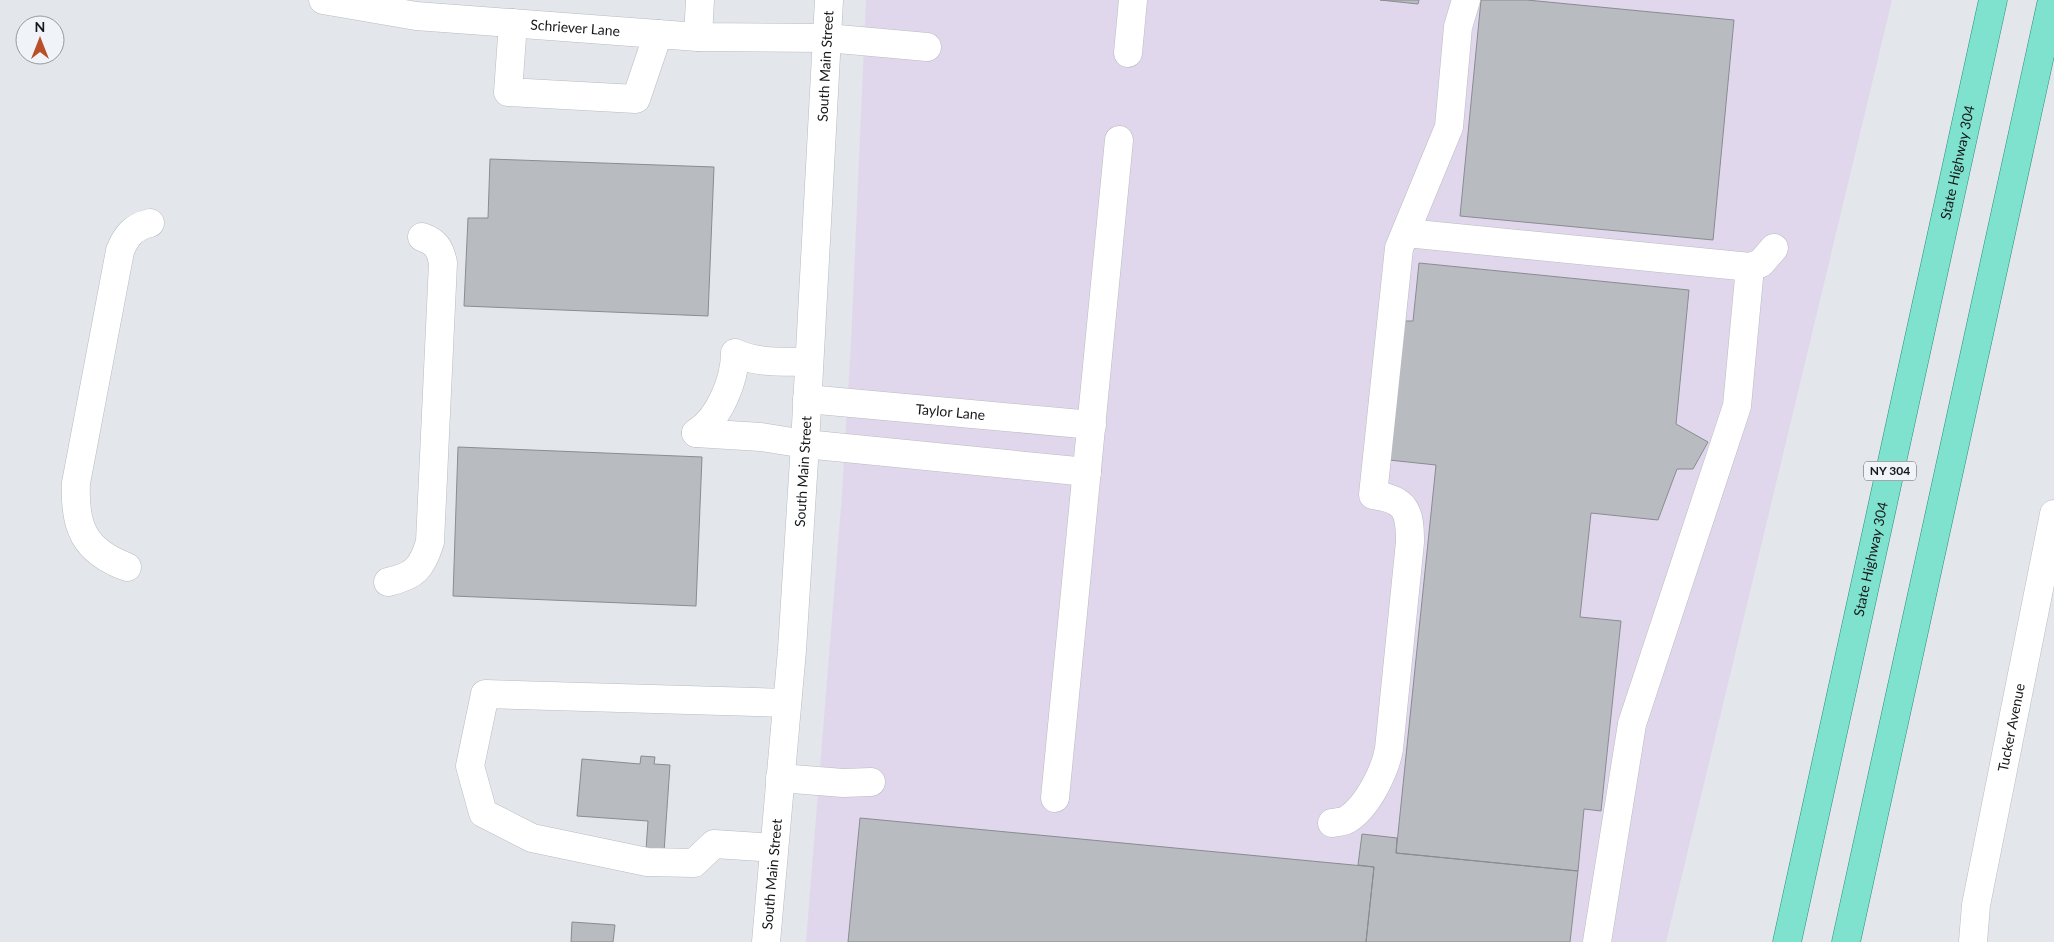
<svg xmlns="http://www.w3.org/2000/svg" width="2054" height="942" viewBox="0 0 2054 942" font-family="Lato,sans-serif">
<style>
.commercial{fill:#e1d7ec}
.building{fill:#b8bbbf;stroke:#898c90}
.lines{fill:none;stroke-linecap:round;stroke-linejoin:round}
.minor-casing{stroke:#b8bbc0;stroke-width:29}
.major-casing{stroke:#228f7a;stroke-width:29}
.minor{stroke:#fff;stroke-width:28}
.major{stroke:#7fe2ce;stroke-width:28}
.labels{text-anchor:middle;stroke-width:4;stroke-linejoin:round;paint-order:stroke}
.shield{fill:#f0f3f8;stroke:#57595c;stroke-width:1}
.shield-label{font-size:12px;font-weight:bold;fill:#161719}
.street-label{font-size:14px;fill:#161719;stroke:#f0f3f8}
</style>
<rect width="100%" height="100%" fill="#e3e6ea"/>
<path class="commercial" d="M866 0H1892L1666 942H806L842 494 851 343Z"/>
<path class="building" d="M1380 0H1419L1418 4Z
M1481 0H1527L1734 20 1713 240 1460 216Z
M490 159 714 167 708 316 464 306 468 218H488Z
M1419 263 1689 290 1676 424 1708 442 1693 469H1677L1658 520 1591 513 1580 617 1621 621 1601 811 1584 809 1578 871 1396 853 1436 465 1389 460 1403 321H1413Z
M458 447 702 457 696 606 453 596Z
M641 756 655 757 654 764 670 765 664 852 646 850 648 821 577 816 582 759 640 764Z
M860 818 1374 867 1366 942H848Z
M1362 834 1397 838 1396 853 1578 871 1570 942H1366L1374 867 1358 865Z
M572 922 615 925 613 942H571Z"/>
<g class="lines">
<defs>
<g id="minor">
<path id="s1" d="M323 0 416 16 698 37 827 38 927 47"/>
<path d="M513 23 508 92 636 99 658 34"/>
<path d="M698 37 700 0"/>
<path d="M1128 53 1133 0"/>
<path d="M1406 233 1750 267 1761 263 1774 248"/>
<path id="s2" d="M807 399 1092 425"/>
<path d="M696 433 761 437 805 444 1087 472"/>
<path d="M696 433C719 419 735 380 735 353 758 364 785 361 809 362"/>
<path d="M127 567C84 551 74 527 76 483L120 251C126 236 133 227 150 223"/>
<path d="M388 582C415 576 422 568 430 542L443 263C440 248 436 242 422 237"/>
<path d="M780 778 843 783 871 782"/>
<path d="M1055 798 1119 140"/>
<path d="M1332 823C1337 822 1344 822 1348 819 1368 806 1385 771 1389 749L1410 542C1410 511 1406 499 1373 495L1399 248 1449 127 1458 27 1466 0"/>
<path d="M774 848 714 844 694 863 647 862 532 838 483 813 470 766 485 694 787 703"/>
<path id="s3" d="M766 942 792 650 805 444 829 0"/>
<path d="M1597 942 1632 724 1737 406 1750 267"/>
<path id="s4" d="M1973 942 1976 905 2054 514"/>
</g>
<g id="major">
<path id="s5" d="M1787 942 1993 0"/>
<path d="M1846 942 2052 0"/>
</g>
</defs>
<use href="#minor" class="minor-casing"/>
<use href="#major" class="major-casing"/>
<use href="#minor" class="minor"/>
<use href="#major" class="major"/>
</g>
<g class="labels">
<rect class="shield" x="1864" y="461.5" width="52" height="19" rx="4"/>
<g class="shield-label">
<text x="1890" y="475">NY 304</text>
</g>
<g class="street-label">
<text dy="5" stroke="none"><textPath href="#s1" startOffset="254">Schriever Lane</textPath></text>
<text dy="5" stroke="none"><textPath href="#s3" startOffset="878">South Main Street</textPath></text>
<text dy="5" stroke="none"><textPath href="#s5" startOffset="798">State Highway 304</textPath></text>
<text dy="5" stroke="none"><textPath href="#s2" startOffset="144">Taylor Lane</textPath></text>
<text dy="5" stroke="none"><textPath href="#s3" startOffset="472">South Main Street</textPath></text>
<text dy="5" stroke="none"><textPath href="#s5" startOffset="392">State Highway 304</textPath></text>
<text dy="5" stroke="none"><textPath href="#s4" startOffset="218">Tucker Avenue</textPath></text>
<text dy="5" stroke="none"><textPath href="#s3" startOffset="68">South Main Street</textPath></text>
</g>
</g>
<g transform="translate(40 40)"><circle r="24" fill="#f0f3f8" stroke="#999b9f"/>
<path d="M0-4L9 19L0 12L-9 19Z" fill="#b8502a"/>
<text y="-8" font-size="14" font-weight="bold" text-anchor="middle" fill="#161719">N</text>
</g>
</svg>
